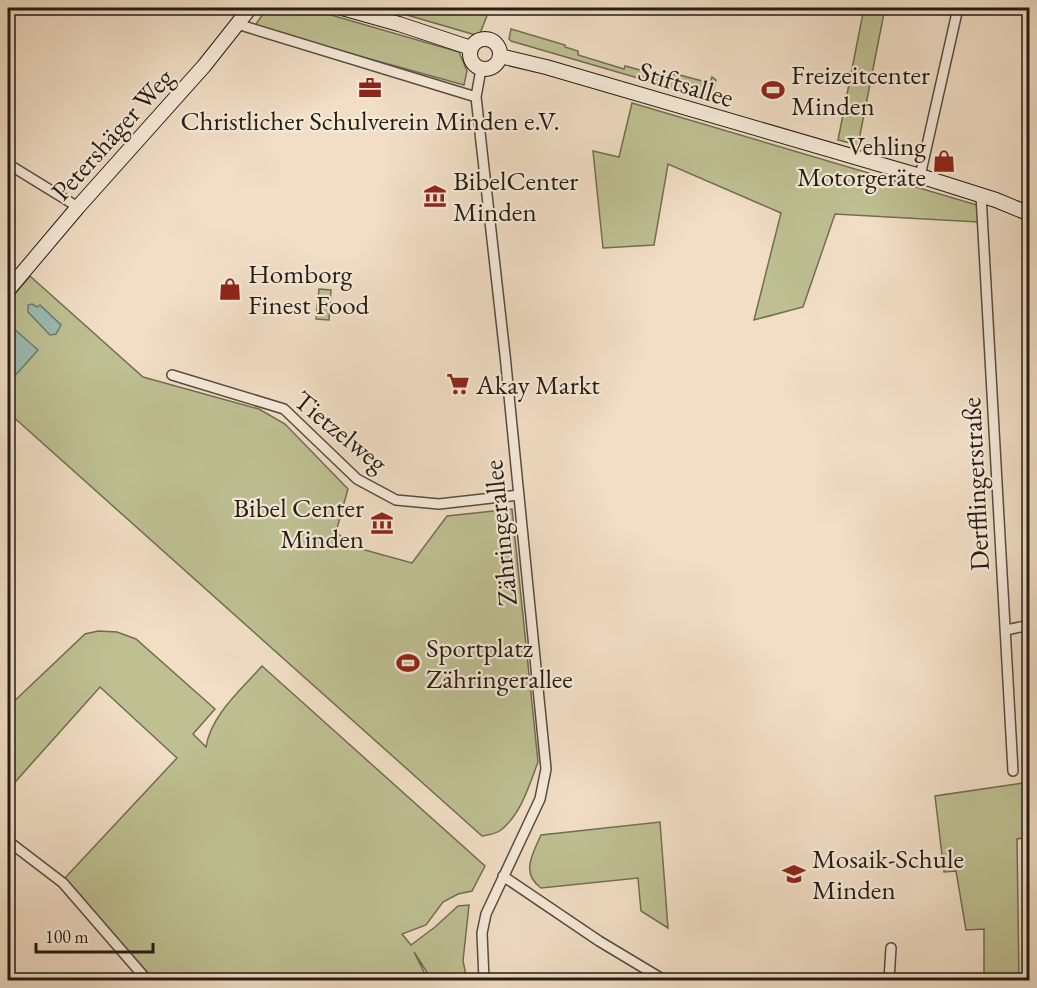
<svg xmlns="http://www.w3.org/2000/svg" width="1037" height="988" viewBox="0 0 1037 988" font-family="'EB Garamond',serif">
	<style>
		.green { fill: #bec092; stroke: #716e52; stroke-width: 1.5 }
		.water { fill: #9bbcb1; stroke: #6b7c72; stroke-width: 1.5 }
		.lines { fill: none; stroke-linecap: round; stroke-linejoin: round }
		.street-casing { stroke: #574c40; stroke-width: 12 }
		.secondary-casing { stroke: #241c13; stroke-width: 16 }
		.street { stroke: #f6ead9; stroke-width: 9 }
		.secondary { stroke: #f6ead9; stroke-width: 14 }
		.labels { text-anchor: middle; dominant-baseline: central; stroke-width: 4.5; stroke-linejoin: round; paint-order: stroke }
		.poi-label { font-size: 27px; fill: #241c13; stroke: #f6ead9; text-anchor: start }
		.street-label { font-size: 27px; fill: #241c13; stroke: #f6ead9 }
	</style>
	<rect width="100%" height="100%" fill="#f1dec5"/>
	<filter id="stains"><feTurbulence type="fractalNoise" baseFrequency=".00333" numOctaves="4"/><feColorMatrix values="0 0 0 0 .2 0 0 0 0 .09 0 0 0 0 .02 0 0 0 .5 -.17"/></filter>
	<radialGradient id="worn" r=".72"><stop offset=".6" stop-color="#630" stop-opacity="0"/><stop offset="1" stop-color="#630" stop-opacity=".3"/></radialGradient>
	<!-- green -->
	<path class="green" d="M267,8H314L331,15L459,52L467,71L464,85L254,27Z
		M383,8H490L479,36Z
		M864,8H885L858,145L838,140Z
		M511,29L565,45V47L578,51V55L624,69L625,66L666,77L676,74L710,83L712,77L716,80L712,94L703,97L511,41L509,39Z
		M632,103L977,205L978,222L835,214L803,307L754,320L781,213L668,164L654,245L603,248L593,151L619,157Z
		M30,276L143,377L259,409L285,424L348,489L336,532L354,547L412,563L447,516L512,509L538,762C529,786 521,814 501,830C496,834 488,835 482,836L10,414L8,416V302Z
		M319,289L331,290L329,320L316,319Z
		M98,631L117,632L136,639L215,709L193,734L206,747C211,715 241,690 262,666L485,866L472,891L458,894L443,902L426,925L402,934L411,945L435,927L458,906L469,905L463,961L467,980H432L414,952L428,980H154L64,879L177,758L100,687L8,790V707L85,634Z
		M1029,782V837L1017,839L1019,980H984V929L966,930L956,871L944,872L935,796Z
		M660,822L668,928L641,911L638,878L541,888C520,873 533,853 541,835Z"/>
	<!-- water -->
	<path class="water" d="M32,304L37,307L40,305L61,325L56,334L50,335L28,312V305Z
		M12,327L38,350L12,379H8V332Z"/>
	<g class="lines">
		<!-- street casing -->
		<g class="street-casing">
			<path id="street" d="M237,24L476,97
				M481,69L476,97L505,355L546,769L540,799L486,914L482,933L484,980
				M8,164L78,207
				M920,176L958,8
				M981,195L1013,771
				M172,375L284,409L357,479L396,500L439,504L519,495
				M1006,630L1030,625
				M8,841L63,883L147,980
				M503,876L599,941L664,980
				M889,980L891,948"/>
		</g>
		<!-- secondary casing -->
		<g class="secondary-casing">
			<path id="secondary" d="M342,8L399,24L471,48
				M470 54a15 15 0 1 1 30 0a15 15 0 1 1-30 0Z
				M500,56L546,67L920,176L996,200L1030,214
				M8,290L78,207L204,66L250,8"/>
		</g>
		<!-- street -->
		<use href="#street" class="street"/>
		<!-- secondary -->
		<use href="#secondary" class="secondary"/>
	</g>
	<!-- icons -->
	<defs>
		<g id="office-bare" transform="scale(1.8)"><path d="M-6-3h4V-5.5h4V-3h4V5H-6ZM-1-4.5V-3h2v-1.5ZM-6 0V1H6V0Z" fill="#8f2418" stroke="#f6ead9" stroke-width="2.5" paint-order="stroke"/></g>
		<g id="stadium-bare" transform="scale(1.8)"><path d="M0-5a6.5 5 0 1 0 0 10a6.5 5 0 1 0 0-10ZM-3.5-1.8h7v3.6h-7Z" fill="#8f2418" stroke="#f6ead9" stroke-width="2.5" paint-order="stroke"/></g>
		<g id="shop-bare" transform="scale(1.8)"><path d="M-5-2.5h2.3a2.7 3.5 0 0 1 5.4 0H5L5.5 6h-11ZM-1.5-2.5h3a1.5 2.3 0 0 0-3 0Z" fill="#8f2418" stroke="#f6ead9" stroke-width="2.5" paint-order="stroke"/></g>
		<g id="museum-bare" transform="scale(1.8)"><path d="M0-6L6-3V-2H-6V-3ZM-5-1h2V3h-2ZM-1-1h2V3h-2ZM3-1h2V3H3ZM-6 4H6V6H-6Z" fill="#8f2418" stroke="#f6ead9" stroke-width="2.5" paint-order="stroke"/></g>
		<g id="supermarket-bare" transform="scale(1.8)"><path d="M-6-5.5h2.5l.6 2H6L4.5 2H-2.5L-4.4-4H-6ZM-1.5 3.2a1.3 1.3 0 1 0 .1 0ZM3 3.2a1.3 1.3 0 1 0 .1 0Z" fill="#8f2418" stroke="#f6ead9" stroke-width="2.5" paint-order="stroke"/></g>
		<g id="school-bare" transform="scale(1.8)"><path d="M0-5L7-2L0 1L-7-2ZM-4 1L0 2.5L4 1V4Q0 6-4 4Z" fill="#8f2418" stroke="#f6ead9" stroke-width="2.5" paint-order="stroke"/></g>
	</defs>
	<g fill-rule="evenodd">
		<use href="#office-bare" x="370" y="88"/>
		<use href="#stadium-bare" x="773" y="90"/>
		<use href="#shop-bare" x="944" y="161"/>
		<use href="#museum-bare" x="435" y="196"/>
		<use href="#shop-bare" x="230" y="289"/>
		<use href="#supermarket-bare" x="458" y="384"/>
		<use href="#museum-bare" x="382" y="523"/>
		<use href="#stadium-bare" x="408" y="663"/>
		<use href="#school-bare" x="794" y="874"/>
	</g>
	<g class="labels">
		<!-- poi labels -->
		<g class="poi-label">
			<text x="791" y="74">Freizeitcenter<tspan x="791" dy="31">Minden</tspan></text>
			<text x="370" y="120" text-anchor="middle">Christlicher Schulverein Minden e.V.</text>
			<text x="926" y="145" text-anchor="end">Vehling<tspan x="926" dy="31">Motorgeräte</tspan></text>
			<text x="453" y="180">BibelCenter<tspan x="453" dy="31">Minden</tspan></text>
			<text x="248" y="273">Homborg<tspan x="248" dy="31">Finest Food</tspan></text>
			<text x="476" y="384">Akay Markt</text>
			<text x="364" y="507" text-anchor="end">Bibel Center<tspan x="364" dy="31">Minden</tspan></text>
			<text x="426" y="647">Sportplatz<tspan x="426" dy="31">Zähringerallee</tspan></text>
			<text x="812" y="858">Mosaik-Schule<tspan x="812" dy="31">Minden</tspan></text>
		</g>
		<!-- street labels -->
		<g class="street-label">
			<text transform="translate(686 84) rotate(17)">Stiftsallee</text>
			<text transform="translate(112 134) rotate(-48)">Petershäger Weg</text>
			<text transform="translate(341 431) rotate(39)">Tietzelweg</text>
			<text transform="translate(975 484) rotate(-93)">Derfflingerstraße</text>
			<text transform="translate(500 533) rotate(-96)">Zähringerallee</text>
		</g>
	</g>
	<!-- margin -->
	<rect width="1037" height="988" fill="none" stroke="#f1dec5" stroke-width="30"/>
	<rect x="9" y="9" width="1019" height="970" fill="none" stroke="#241c13" stroke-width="3"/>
	<rect x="15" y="15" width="1007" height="958" fill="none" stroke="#241c13" stroke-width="1.5"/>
	<!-- scale -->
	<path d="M36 943v9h117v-9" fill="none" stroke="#241c13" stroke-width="3"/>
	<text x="45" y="943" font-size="18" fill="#241c13" stroke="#f6ead9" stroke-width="4.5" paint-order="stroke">100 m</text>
	<rect width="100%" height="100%" filter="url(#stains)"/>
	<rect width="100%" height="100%" fill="url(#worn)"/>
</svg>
